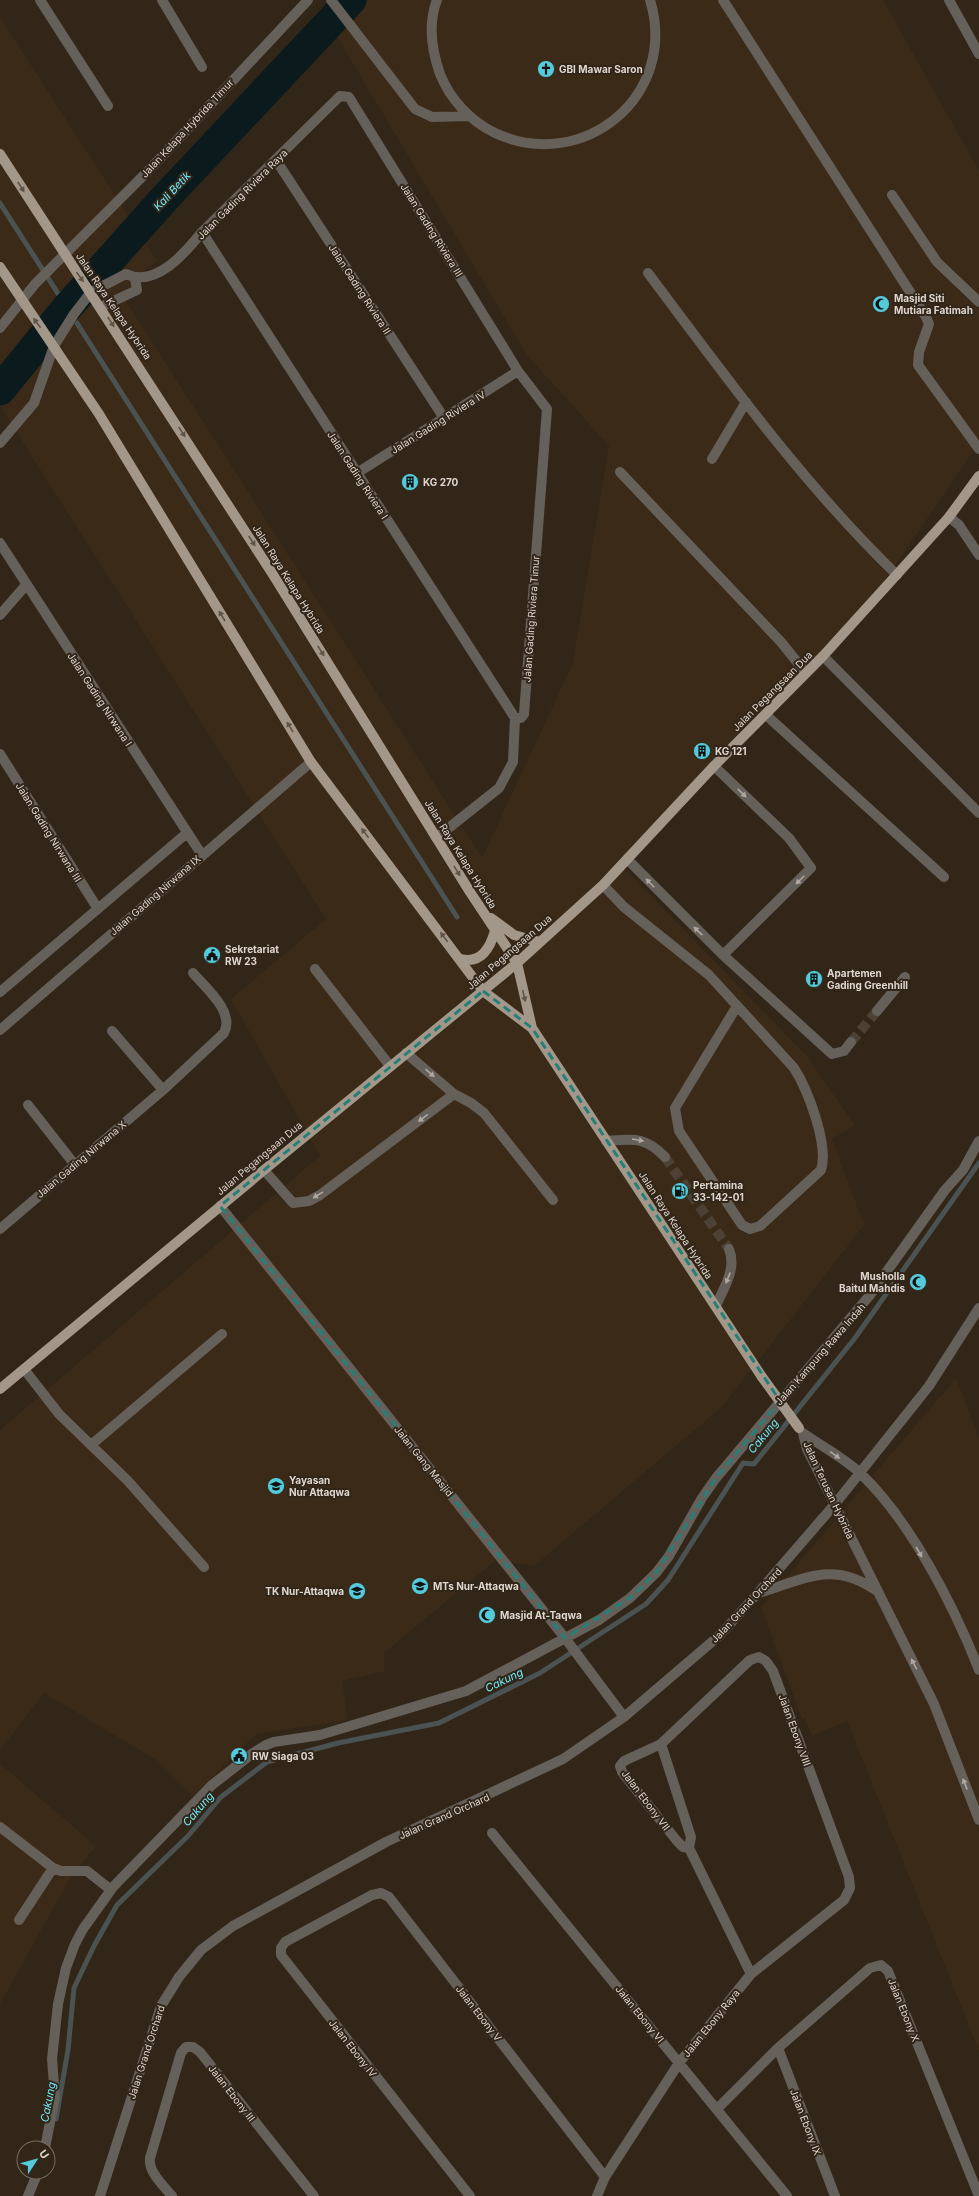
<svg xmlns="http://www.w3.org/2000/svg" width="979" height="2196" viewBox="0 0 979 2196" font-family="Inter,sans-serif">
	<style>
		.built { fill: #3b2a18 }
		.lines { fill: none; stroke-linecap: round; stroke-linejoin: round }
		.stream { stroke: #4a5352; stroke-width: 5 }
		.river { stroke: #0a1a1d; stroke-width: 31 }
		.minor-tunnel { stroke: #4c4134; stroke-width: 10; stroke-dasharray: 10 5; stroke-linecap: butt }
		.minor { stroke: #66605a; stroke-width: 10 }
		.major { stroke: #a3978a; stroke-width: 10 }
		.major-bridge { stroke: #a3978a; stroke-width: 10 }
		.oneway { fill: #5f5346 }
		.oneway2 { fill: #afa7a0 }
		.marked { fill: none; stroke: #248078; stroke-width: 3; stroke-dasharray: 8 5; stroke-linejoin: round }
		.labels { text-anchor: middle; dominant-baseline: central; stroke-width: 4; stroke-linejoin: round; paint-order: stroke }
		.poi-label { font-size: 10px; font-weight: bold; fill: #dfd7cf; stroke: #322619; text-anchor: start }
		.street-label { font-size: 10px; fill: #dfd7cf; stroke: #322619 }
		.water-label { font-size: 11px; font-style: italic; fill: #6ee9fa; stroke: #322619 }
	</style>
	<rect width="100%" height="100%" fill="#322619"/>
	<!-- built -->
	<path class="built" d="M368,0H883L979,171V443L830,660L618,862L805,1054L855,1125L832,1139L864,1225L723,1406L534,1566L496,1560L384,1653V1671L342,1681L348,1720L256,1734L193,1796L158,1761L44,1693L0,1750V1430L320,1156L231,999L326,919L0,406V17L157,261L135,278L126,301L482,858L573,663L609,446L527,355L336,35Z
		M956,1378L979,1438V2051L847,1721L812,1736L805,1718L802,1719L761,1607Z
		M0,1764L96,1846L69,1880L0,2004Z"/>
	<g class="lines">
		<!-- stream -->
		<path class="stream" d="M0,203L457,917
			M56,2119L68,2050L74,1988L94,1946L117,1905L188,1836L221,1797L267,1762L338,1743L439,1723L540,1673L646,1604L668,1580L743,1463L754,1464L855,1338L979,1163"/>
		<!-- river -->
		<path class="river" d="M0,390L66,309L165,198L351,0"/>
		<!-- minor-tunnel -->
		<path class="minor-tunnel" d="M851,1042L877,1011
			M665,1157L729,1249"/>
		<!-- minor -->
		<path class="minor" d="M40,0L108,106
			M162,0L202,67
			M331,0L415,109L432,117L469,116
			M437,0C428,23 432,51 440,74C450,99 470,121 495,133C584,174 679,95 650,0
			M723,0L926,317L929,324L919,352L918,365L979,449
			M949,0L979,54
			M276,160L444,418
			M892,195L937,262L979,302
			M202,232L515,718
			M648,273C726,377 803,484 897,575
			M101,307L137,290L135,278
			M0,328L35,284L152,167L308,0
			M0,443L34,403L54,346L74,314L91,292L126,274C156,288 185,253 202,232L340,96L349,97L518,371L547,409L524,714L521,718H515
			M712,459L746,402
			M620,472L781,642L806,673
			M357,473L518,371
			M949,517L959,525L979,555
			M0,543L202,855
			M0,615L26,585
			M823,656L979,813
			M766,715L944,877
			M0,754L98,909
			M714,766L789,838L811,868L723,955
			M436,838L499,788L513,762L515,718
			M627,859L723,955L832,1054L844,1051L851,1042
			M603,885L624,907L709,975L794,1068C808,1090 829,1145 821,1170L760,1226L750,1229L742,1225L679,1131L675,1108L737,1006
			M315,969L390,1066
			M0,992L187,833
			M877,1011L905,977
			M0,1030L311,762
			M112,1031L163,1090
			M406,1053L454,1094L471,1103L484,1113L553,1200
			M28,1105L75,1165
			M606,1141C633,1139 645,1136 665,1157
			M264,1170L293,1203L309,1201L320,1195L454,1094
			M220,1206L565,1638L624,1717
			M0,1229L163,1090L224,1033C235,1012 206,988 193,973
			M716,1306C724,1287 737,1269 729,1249
			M24,1369L59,1414L128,1481L204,1567
			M803,1433L807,1449L934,1704L979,1820
			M803,1433C821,1446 844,1458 860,1473C910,1520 954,1606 979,1670
			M91,1445L222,1334
			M758,1593C804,1580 832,1559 877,1591
			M661,1744L691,1837L689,1848L751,1974
			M0,1827L53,1868L61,1871H87L111,1890
			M492,1833L787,2196
			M19,1920L53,1868
			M778,2048L835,2196
			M717,2109L778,2048L870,1968L881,1965L888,1971L979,2196
			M45,2148L55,2097L52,2059L58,2004L66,1968L75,1944L83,1929L113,1887L212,1785L253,1753L266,1745L274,1742L320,1735L466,1691L599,1620L630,1598L656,1573L669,1556L702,1498L716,1478L870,1295L945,1190L963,1170L979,1141
			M28,2196L38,2172
			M100,2196L161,2006L179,1977L201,1950L233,1926L386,1842L563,1759L624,1717L720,1635L758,1593L835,1504L929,1386L979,1308
			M172,2196C163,2185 148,2172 150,2158L181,2053L186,2047H193L200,2052L314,2196
			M470,2196L281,1955V1948L285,1942L372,1895L381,1893L389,1897L605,2177
			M597,2196L605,2177L679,2063L751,1974L844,1900L850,1888L849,1877L773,1671L766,1661L759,1657L750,1660L661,1744L624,1761L620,1766L622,1772L677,1841L683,1847L689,1848"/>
		<!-- major -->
		<path class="major" d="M0,154L272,573L470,892L517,963L532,1028
			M0,267L99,414L311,762L483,991L532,1028L762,1377
			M491,918L514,935L540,942
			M461,959C481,964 490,948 495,931
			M0,1389L264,1170L517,963L603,885L714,766L823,656L949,517L979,476"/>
		<!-- major-bridge -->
		<path class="major-bridge" d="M762,1377L799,1428"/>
	</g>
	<!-- one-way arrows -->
	<defs><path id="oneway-solid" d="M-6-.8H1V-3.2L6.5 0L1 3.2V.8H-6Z"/></defs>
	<g class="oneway">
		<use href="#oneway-solid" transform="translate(21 187) rotate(57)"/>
		<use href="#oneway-solid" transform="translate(80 277) rotate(54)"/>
		<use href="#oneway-solid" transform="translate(111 322) rotate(57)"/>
		<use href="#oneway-solid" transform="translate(37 323) rotate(-127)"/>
		<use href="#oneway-solid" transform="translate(182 432) rotate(57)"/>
		<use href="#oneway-solid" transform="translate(252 541) rotate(57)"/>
		<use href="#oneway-solid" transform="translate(222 616) rotate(-121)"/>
		<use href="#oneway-solid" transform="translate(321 651) rotate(58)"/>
		<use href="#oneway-solid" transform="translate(290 727) rotate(-121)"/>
		<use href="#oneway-solid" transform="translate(365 833) rotate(-127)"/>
		<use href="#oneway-solid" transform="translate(457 871) rotate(58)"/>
		<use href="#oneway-solid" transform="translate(444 937) rotate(-127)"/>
		<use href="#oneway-solid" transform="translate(524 996) rotate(77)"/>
	</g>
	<g class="oneway2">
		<use href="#oneway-solid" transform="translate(742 793) rotate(44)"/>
		<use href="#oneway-solid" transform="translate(800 880) rotate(135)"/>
		<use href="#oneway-solid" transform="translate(650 883) rotate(-134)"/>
		<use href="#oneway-solid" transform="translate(698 931) rotate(-136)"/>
		<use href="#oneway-solid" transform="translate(430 1073) rotate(41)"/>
		<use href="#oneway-solid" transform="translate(423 1118) rotate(143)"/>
		<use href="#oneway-solid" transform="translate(638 1140) rotate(10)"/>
		<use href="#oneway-solid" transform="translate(318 1195) rotate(148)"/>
		<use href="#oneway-solid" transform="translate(728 1278) rotate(113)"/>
		<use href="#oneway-solid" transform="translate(835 1455) rotate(35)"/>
		<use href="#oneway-solid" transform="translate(919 1552) rotate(60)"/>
		<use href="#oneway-solid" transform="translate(914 1664) rotate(-117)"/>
		<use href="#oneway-solid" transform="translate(965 1784) rotate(-111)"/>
	</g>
	<!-- marked area -->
	<path class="marked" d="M483,991L532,1028L780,1401L716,1478L656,1573L630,1598L565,1638L220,1206Z"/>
	<!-- icons -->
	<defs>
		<g id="church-disc" transform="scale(0.9)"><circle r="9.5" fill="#53cbdb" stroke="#322619"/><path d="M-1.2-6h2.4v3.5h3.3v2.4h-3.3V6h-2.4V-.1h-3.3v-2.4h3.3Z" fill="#111"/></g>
		<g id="mosque-disc" transform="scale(0.9)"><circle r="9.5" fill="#53cbdb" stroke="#322619"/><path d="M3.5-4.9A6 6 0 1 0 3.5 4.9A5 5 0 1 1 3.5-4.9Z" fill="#111"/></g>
		<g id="building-disc" transform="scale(0.9)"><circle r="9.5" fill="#53cbdb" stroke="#322619"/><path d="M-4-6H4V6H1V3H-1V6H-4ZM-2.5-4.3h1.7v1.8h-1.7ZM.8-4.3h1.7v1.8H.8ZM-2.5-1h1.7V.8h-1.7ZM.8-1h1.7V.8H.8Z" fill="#111"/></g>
		<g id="civic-disc" transform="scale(0.9)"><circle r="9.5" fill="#53cbdb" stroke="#322619"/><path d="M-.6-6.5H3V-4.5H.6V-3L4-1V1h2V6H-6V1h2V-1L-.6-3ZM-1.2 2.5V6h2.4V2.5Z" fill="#111"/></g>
		<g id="fuel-disc" transform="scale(0.9)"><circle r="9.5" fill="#53cbdb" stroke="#322619"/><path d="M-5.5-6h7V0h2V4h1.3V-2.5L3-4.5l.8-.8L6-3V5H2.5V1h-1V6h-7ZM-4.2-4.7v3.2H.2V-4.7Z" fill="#111"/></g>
		<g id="school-disc" transform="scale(0.9)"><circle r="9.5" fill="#53cbdb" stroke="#322619"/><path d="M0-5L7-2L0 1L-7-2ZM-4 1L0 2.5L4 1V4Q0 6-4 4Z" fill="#111"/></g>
	</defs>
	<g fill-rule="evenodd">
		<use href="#church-disc" x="546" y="69"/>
		<use href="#mosque-disc" x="881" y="304"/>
		<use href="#building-disc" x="410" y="482"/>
		<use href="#building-disc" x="702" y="751"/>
		<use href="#civic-disc" x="212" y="955"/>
		<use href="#building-disc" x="814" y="979"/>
		<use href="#fuel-disc" x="680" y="1191"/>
		<use href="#mosque-disc" x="918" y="1282"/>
		<use href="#school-disc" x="276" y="1486"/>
		<use href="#school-disc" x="420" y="1586"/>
		<use href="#school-disc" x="357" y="1591"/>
		<use href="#mosque-disc" x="487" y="1615"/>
		<use href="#civic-disc" x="239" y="1756"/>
	</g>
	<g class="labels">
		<!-- poi labels -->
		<g class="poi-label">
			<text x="559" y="69">GBI Mawar Saron</text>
			<text x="894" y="298">Masjid Siti<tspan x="894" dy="12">Mutiara Fatimah</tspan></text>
			<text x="423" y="482">KG 270</text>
			<text x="715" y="751">KG 121</text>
			<text x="225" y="949">Sekretariat<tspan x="225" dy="12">RW 23</tspan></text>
			<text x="827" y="973">Apartemen<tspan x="827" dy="12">Gading Greenhill</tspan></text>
			<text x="693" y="1185">Pertamina<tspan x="693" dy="12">33-142-01</tspan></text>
			<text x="905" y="1276" text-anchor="end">Musholla<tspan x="905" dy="12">Baitul Mahdis</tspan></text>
			<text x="289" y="1480">Yayasan<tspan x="289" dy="12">Nur Attaqwa</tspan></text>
			<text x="433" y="1586">MTs Nur-Attaqwa</text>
			<text x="344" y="1591" text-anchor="end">TK Nur-Attaqwa</text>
			<text x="500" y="1615">Masjid At-Taqwa</text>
			<text x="252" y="1756">RW Siaga 03</text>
		</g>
		<!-- street labels -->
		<g class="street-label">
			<text transform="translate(187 128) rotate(-47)">Jalan Kelapa Hybrida Timur</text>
			<text transform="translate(242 194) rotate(-45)">Jalan Gading Riviera Raya</text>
			<text transform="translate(432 230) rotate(58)">Jalan Gading Riviera III</text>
			<text transform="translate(360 289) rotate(57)">Jalan Gading Riviera II</text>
			<text transform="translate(114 306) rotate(56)">Jalan Raya Kelapa Hybrida</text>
			<text transform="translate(438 422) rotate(-32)">Jalan Gading Riviera IV</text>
			<text transform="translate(358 475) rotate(57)">Jalan Gading Riviera I</text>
			<text transform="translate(289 579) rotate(58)">Jalan Raya Kelapa Hybrida</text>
			<text transform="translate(531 619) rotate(-86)">Jalan Gading Riviera Timur</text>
			<text transform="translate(772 691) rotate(-45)">Jalan Pegangsaan Dua</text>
			<text transform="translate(100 699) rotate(57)">Jalan Gading Nirwana I</text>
			<text transform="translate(49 832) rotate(58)">Jalan Gading Nirwana III</text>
			<text transform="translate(461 854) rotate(58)">Jalan Raya Kelapa Hybrida</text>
			<text transform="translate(155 895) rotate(-41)">Jalan Gading Nirwana IX</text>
			<text transform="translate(509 952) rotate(-41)">Jalan Pegangsaan Dua</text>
			<text transform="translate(259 1158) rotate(-40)">Jalan Pegangsaan Dua</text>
			<text transform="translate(81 1159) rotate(-40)">Jalan Gading Nirwana X</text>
			<text transform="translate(676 1225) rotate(57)">Jalan Raya Kelapa Hybrida</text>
			<text transform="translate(820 1354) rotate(-49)">Jalan Kampung Rawa Indah</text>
			<text transform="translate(424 1461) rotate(51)">Jalan Gang Masjid</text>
			<text transform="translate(829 1490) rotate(65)">Jalan Terusan Hybrida</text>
			<text transform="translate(746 1605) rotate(-47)">Jalan Grand Orchard</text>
			<text transform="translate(795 1730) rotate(70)">Jalan Ebony VIII</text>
			<text transform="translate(646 1800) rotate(53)">Jalan Ebony VII</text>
			<text transform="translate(444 1816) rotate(-24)">Jalan Grand Orchard</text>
			<text transform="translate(904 2010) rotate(68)">Jalan Ebony X</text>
			<text transform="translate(479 2013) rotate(52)">Jalan Ebony V</text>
			<text transform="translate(640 2014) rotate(51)">Jalan Ebony VI</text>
			<text transform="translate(711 2023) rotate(-51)">Jalan Ebony Raya</text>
			<text transform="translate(353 2048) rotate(52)">Jalan Ebony IV</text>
			<text transform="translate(146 2052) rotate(-72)">Jalan Grand Orchard</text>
			<text transform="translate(232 2093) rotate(52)">Jalan Ebony III</text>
			<text transform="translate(806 2122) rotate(69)">Jalan Ebony IX</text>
		</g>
		<!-- water labels -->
		<g class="water-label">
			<text transform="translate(172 191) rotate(-47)">Kali Betik</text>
			<text transform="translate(763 1436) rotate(-51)">Cakung</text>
			<text transform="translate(504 1680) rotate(-26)">Cakung</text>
			<text transform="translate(198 1809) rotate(-49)">Cakung</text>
			<text transform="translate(48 2102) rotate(-79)">Cakung</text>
		</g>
	</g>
	<!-- north arrow -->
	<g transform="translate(36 2160) rotate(54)"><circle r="19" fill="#322619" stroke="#776d62"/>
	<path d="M0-3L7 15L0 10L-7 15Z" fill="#53cbdb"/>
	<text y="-6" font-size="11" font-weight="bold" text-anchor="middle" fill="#dfd7cf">U</text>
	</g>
</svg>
